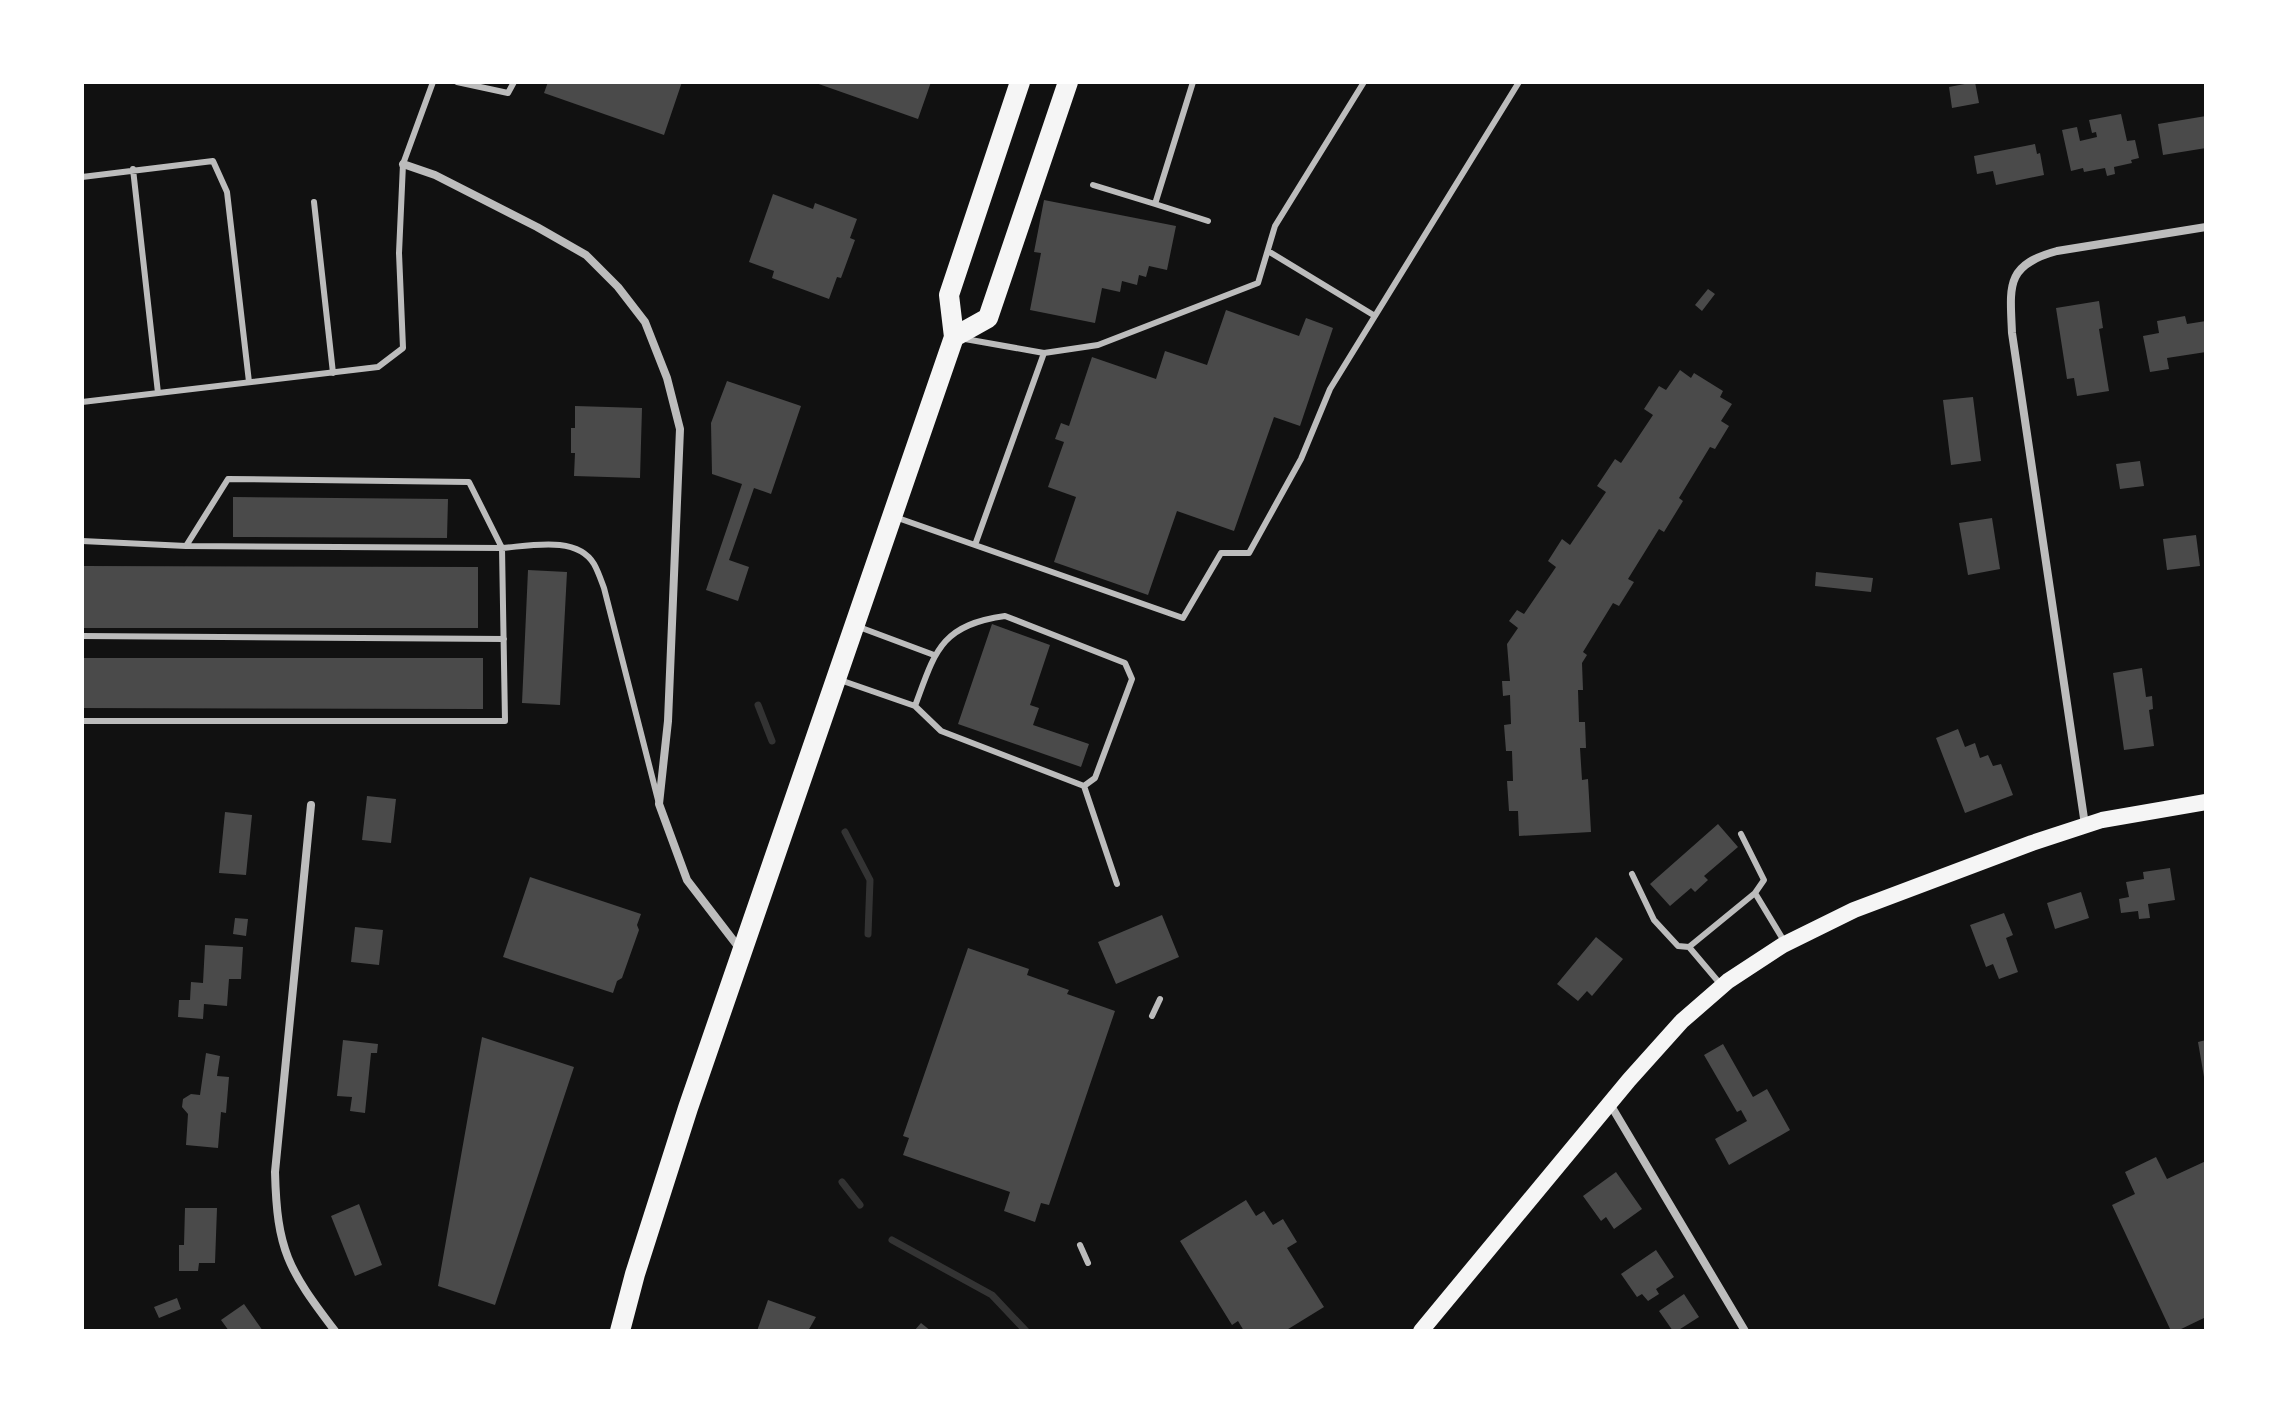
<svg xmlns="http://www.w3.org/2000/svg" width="2288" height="1413" viewBox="0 0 2288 1413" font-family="'PT Sans Narrow',sans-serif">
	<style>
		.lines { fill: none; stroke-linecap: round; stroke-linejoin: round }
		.stream { stroke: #333; stroke-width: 7 }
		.building { fill: #4a4a4a }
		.service { stroke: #bcbcbc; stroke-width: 6 }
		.minor { stroke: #bcbcbc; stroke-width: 8 }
		.secondary { stroke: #f5f5f5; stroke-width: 16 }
		.trunk { stroke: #f5f5f5; stroke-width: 20 }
	</style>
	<rect width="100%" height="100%" fill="#111"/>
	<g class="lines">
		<!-- stream -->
		<path class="stream" d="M758,705L772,741
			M845,832L870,880L868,934
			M842,1182L860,1205
			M892,1240L992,1295L1026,1331"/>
	</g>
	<!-- building -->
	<path class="building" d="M548,82H682L664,135L544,93Z
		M813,82H931L918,119Z
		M1975,82L1979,103L1952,108L1949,87Z
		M2121,114L2127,141L2135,140L2139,158L2131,160L2132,163L2114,167L2115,174L2107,176L2105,168L2084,172L2083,168L2071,171L2062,130L2077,127L2080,141L2097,137L2096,132L2092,133L2089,120Z
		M2206,116V148L2163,155L2158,124Z
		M2035,144L2037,154L2040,153L2044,175L1996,185L1993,171L1977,174L1974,156Z
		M773,194L813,209L815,203L857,219L850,238L855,240L841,278L837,277L829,299L772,278L774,271L749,262Z
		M1044,200L1176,226L1167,270L1149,266L1146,277L1139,275L1137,285L1122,281L1120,292L1102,288L1095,323L1030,310L1041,253L1034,252Z
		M1708,289L1715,294L1702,311L1695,305Z
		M2099,301L2103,328L2099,329L2109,391L2077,396L2074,378L2067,379L2056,308Z
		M1226,310L1299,336L1306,318L1333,328L1300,426L1274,417L1234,531L1177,511L1148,595L1054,562L1076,497L1048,487L1064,442L1055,439L1061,423L1069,426L1092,357L1156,379L1165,351L1207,365Z
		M2185,316L2187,324L2206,321V352L2167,358L2169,369L2150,372L2143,336L2159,333L2157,321Z
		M1680,370L1691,378L1694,373L1723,391L1720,397L1732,404L1721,421L1729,426L1715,449L1710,447L1679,498L1683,501L1664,532L1659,529L1628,579L1634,582L1619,606L1613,603L1583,652L1587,655L1582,663L1583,690H1578L1579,722H1585L1586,748H1580L1582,780L1588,779L1591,832L1519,836L1518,811H1509L1507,781H1513L1512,751H1506L1504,725L1511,724L1510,695L1503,696L1502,681H1510L1507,644L1518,628L1509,621L1517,610L1524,614L1556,567L1548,561L1562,539L1570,545L1606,492L1597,486L1615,459L1621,463L1653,415L1644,409L1659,386L1666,390Z
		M727,381L801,406L771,494L754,488L729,560L749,567L738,601L706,590L742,484L712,474L711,423Z
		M1973,397L1981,461L1951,465L1943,400Z
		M575,406L642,408L640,478L574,476L575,453H571V428H575Z
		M2140,461L2144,486L2120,489L2116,464Z
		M233,497L448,499L447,538L233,537Z
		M1992,518L2000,569L1968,575L1959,523Z
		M2196,535L2200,566L2167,570L2163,539Z
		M82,566L478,567V628H82Z
		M528,570L567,572L560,705L522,703Z
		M1816,572L1873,578L1871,592L1815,586Z
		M992,624L1050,645L1030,705L1039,708L1033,725L1089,744L1081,767L958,724Z
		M82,658H483V709L82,708Z
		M2142,668L2146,697L2152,696L2153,709L2149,710L2154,746L2124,750L2113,673Z
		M1958,729L1965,747L1975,743L1980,758L1988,755L1993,766L2001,764L2013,795L1965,813L1936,738Z
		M367,796L396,799L391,843L362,840Z
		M225,812L252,815L246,875L219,873Z
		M1718,824L1738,847L1704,876L1708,880L1695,892L1691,888L1670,906L1650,884Z
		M2170,868L2175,900L2148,904L2150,918L2139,919L2138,911L2121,913L2119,899L2129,897L2126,882L2144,879L2143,872Z
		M530,877L641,914L637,925L639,930L622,978L617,981L613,993L503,957Z
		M2081,892L2089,918L2055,929L2047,903Z
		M2004,913L2013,935L2006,938L2018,972L1999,979L1993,964L1986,967L1970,925Z
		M1162,915L1179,957L1116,984L1098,942Z
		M235,918L248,919L246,936L233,934Z
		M355,927L383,930L379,965L351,962Z
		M1596,937L1623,959L1592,996L1587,991L1578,1001L1557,984Z
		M205,945L243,947L241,979H229L227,1006L204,1004L203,1019L178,1017L179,1000H190L191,982L203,983Z
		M968,948L1029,969L1027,975L1069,990L1067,994L1115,1011L1049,1205L1041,1203L1035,1222L1004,1211L1010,1192L903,1155L909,1138L903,1136Z
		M482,1037L574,1067L495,1305L438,1286Z
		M343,1040L378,1044L377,1053H371L365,1113L350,1111L352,1097L337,1096Z
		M2206,1040V1077H2204L2198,1042Z
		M1723,1044L1753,1097L1767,1089L1790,1130L1729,1165L1715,1139L1747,1121L1741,1110L1737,1112L1704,1055Z
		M206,1053L220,1056L217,1076L229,1077L226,1113L221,1112L218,1148L186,1145L188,1114L182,1107L183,1099L191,1094L200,1095Z
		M2156,1157L2167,1179L2206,1161V1317L2177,1331H2171L2112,1205L2135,1194L2125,1172Z
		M1616,1172L1642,1209L1614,1229L1606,1217L1601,1221L1583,1196Z
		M1246,1200L1256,1216L1264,1211L1273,1225L1283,1219L1297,1242L1287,1248L1324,1307L1285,1331H1244L1238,1321L1232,1325L1180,1241Z
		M359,1204L382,1265L355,1276L331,1216Z
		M185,1208H217L215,1263H199L198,1271H179V1245H184Z
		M1656,1250L1674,1277L1656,1289L1659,1294L1648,1301L1642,1294L1637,1297L1621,1274Z
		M1684,1294L1699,1317L1677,1331H1673L1659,1311Z
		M177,1298L181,1309L159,1318L154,1307Z
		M768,1300L816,1317L808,1331H757Z
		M244,1304L263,1331H229L221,1320Z
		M921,1323L931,1331H914Z"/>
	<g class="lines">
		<!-- service -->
		<path class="service" d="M457,82L508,93L514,82
			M1193,82L1155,204L1208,221
			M133,169L158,393
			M82,177L213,161L227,192L249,382
			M1093,185L1155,204
			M314,202L333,373
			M1268,251L1375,316
			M965,339L1044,353L1098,345L1258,283L1275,226L1364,82
			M82,402L378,367L403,348L399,253L403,164L433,82
			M895,517L1183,618L1221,553H1249L1301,459L1330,389L1519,82
			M82,541L186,546L228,479L469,482L502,548L505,721H82
			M975,545L1044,353
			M186,546L502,548C529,546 577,535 594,564C598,571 601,580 604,588L658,800
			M859,627L934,655
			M82,636L504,639
			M840,680L915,706L941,731L1084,786L1117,884
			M915,706C935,652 940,625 1005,616L1125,663L1132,679L1095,778L1084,786
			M1741,834L1764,880L1755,893
			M1632,874L1654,920L1678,946L1689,947L1722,986
			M1689,947L1755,893L1784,941
			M1152,1016L1160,999
			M1080,1245L1088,1263"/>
		<!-- minor -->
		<path class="minor" d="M403,164L435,175L537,227L586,255L618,287L645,322L667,378L680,429L668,721L659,804L687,880L740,949
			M311,805L275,1172C277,1251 288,1269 335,1331
			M2085,825L2012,333C2010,286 2005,265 2057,251L2206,227
			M1610,1104L1745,1331"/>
		<!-- secondary -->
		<path class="secondary" d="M1421,1331L1629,1080L1682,1021L1728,981L1783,945L1854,910L2032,843L2102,820L2206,802"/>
		<!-- trunk -->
		<path class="trunk" d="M954,337L988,318L1068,82
			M620,1331L635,1274L688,1108L954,337L949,295L1020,82"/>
	</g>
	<!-- border -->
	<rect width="2288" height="1413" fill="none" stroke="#ffffff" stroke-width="168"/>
</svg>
